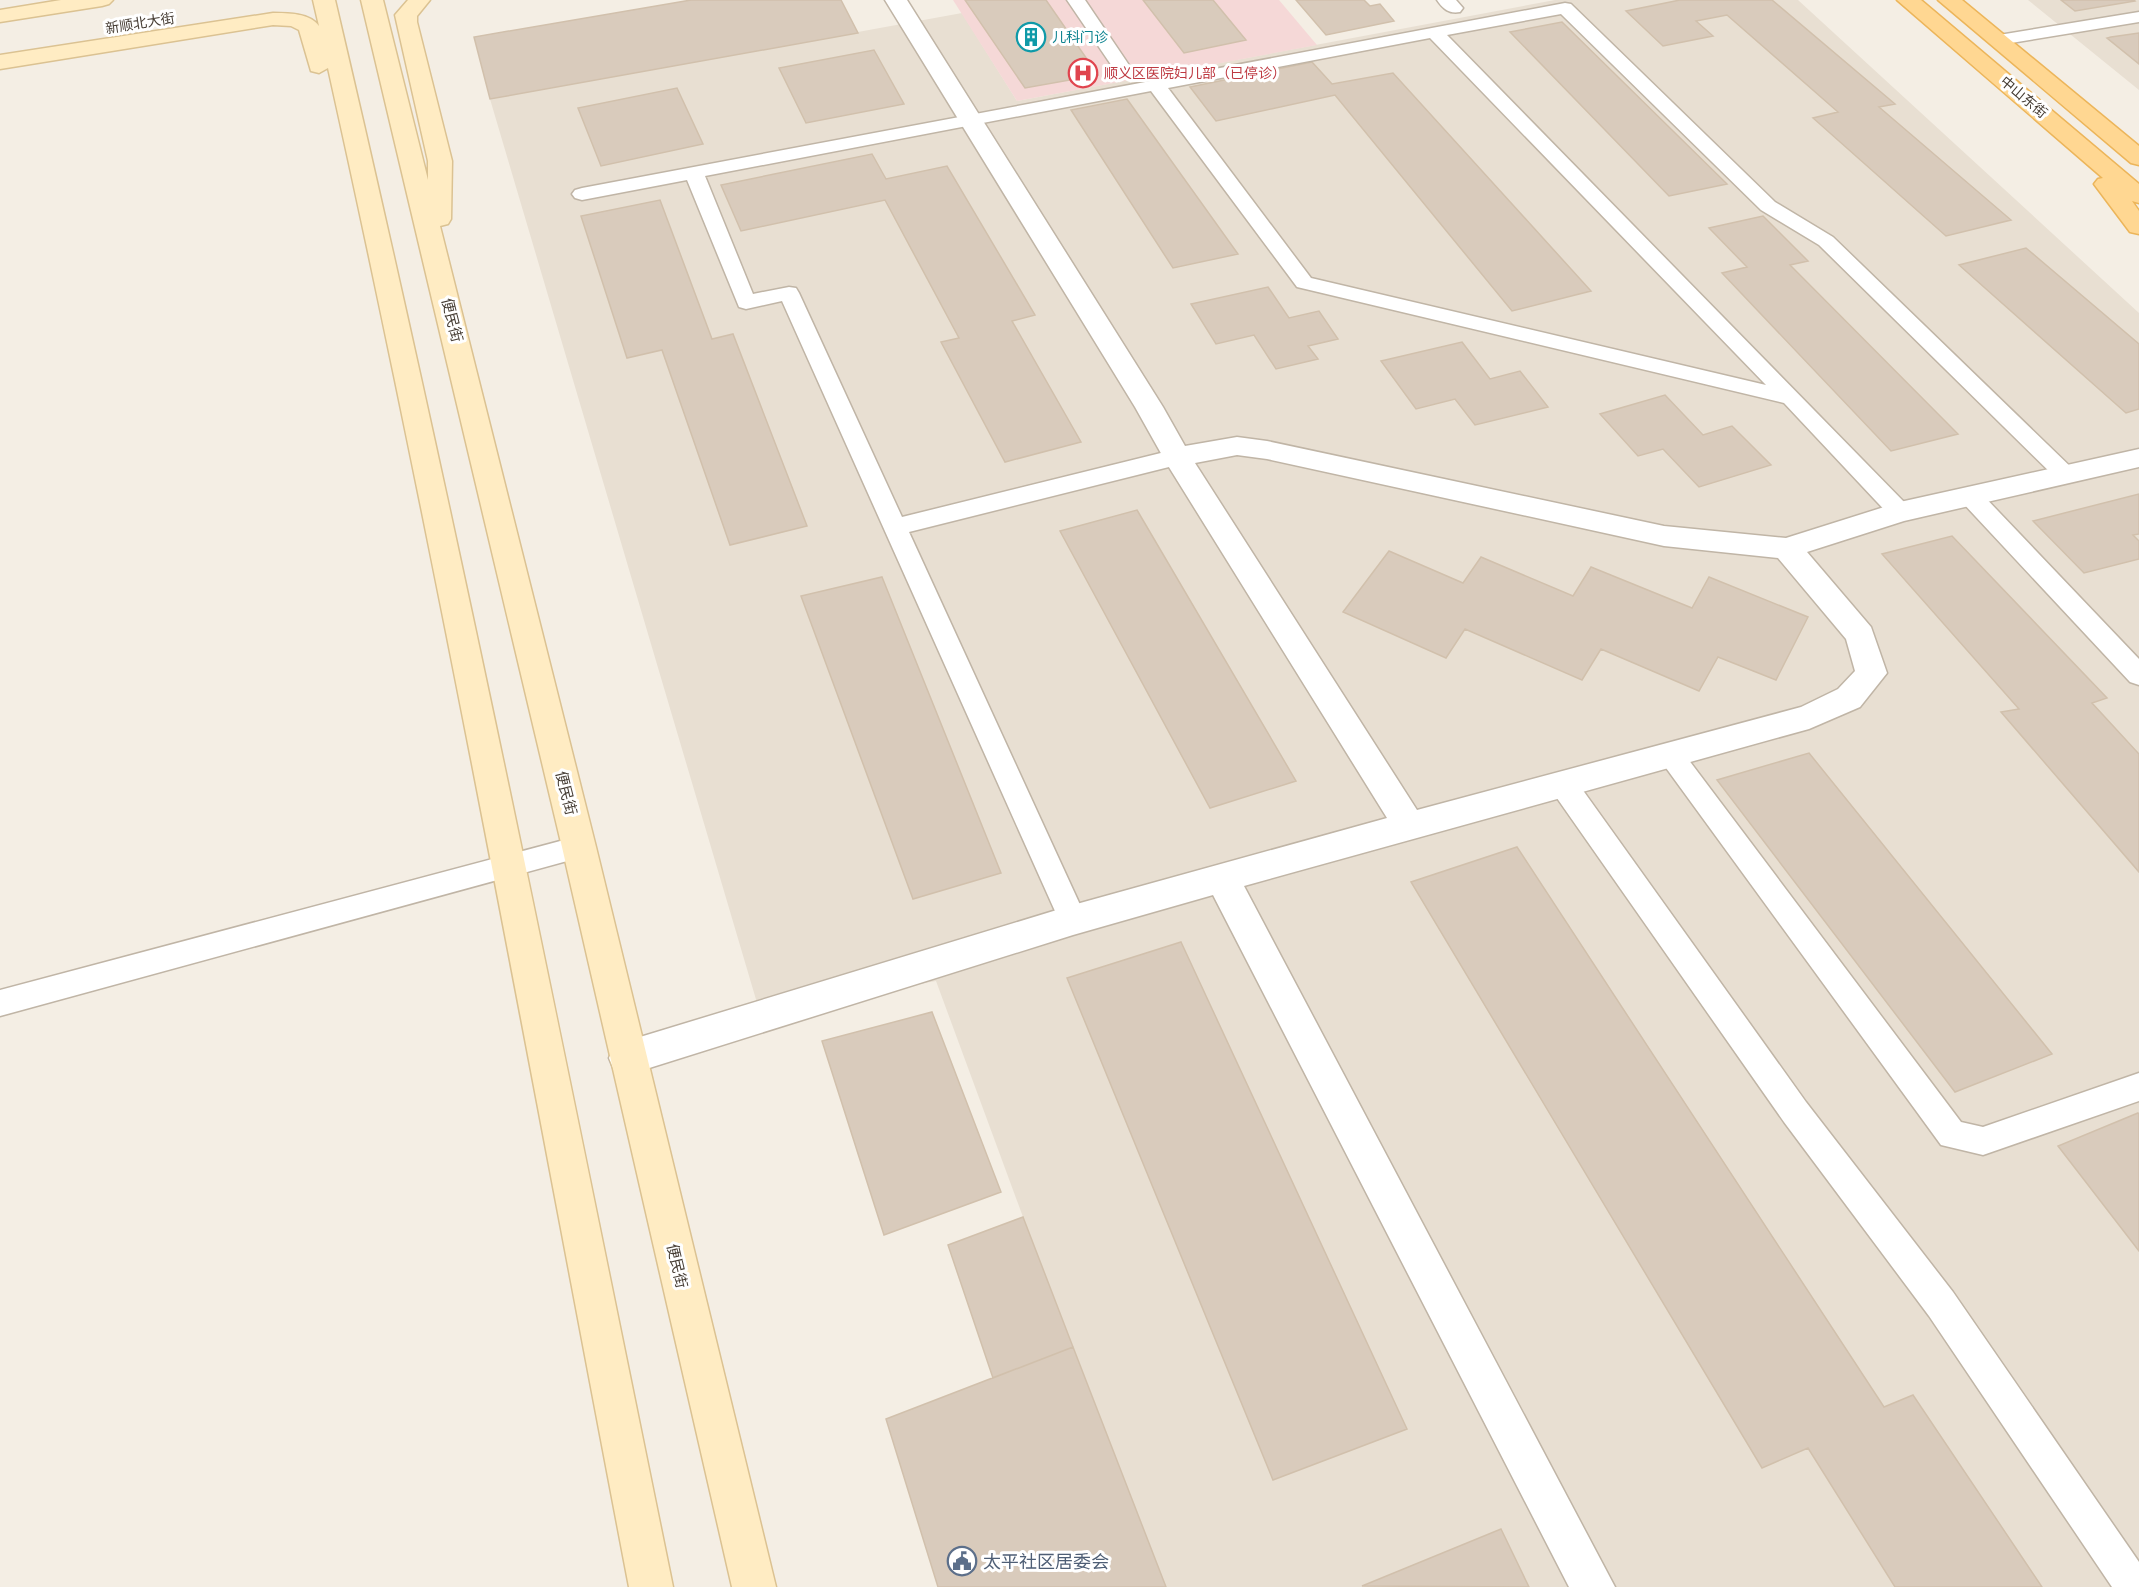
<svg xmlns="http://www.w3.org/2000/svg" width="2139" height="1587" viewBox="0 0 2139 1587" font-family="'Work Sans','Noto Sans SC',sans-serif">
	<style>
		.residential { fill: #e8dfd2 }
		.medical { fill: #f5d8d7 }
		.building { fill: #d9cbbc; stroke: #d1c0ac; stroke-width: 1.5 }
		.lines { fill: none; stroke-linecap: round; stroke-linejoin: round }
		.lane-casing { stroke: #c0b5a6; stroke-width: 3 }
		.street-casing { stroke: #c0b5a6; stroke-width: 3 }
		.secondary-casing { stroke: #dbc292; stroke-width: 3 }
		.primary-casing { stroke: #ecb55a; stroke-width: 3 }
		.lane { fill: #fff; fill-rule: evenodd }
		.street { fill: #fff; fill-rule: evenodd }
		.secondary { fill: #ffecc3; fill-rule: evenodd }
		.primary { fill: #ffd792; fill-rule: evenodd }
		.labels { text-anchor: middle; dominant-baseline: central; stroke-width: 6; stroke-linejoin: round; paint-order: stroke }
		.far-street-label { font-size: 14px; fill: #463d34; stroke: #fff }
		.far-culture-label { font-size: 14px; fill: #0d838f; stroke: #fff; text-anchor: start }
		.far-health-label { font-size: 14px; fill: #be3a42; stroke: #fff; text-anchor: start }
		.street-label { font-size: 15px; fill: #463d34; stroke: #fff }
		.near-service-label { font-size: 18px; fill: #4e5e75; stroke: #fff; text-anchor: start }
	</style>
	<rect width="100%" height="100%" fill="#f4eee4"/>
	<!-- residential -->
	<path class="residential" d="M1555,0H1798L2139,313V1587H1166L1023,1217L936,981L760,1013L490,99L962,13L1017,101Z
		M2028,0H2139V90Z"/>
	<!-- medical -->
	<path class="medical" d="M953,0H1279L1317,45L1017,101Z"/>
	<!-- building -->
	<path class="building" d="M691,0H841L858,33L490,99L474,37Z
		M965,0H1046L1098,75L1025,88Z
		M1143,0H1213L1246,40L1184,53Z
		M1296,0H1364L1370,6L1380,4L1394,21L1326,35Z
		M1680,0H1772L1895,104L1879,107L2011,220L1946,236L1813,118L1838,112L1727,15L1696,21L1713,36L1663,46L1626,11Z
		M2061,0H2134L2135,1L2075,11Z
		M1562,22L1727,184L1669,196L1510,32Z
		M2139,33V64L2107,38L2111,37Z
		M874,50L904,104L806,123L779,68Z
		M1312,62L1332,84L1393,73L1591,291L1512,311L1335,95L1216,121L1190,87Z
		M677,88L703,144L601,166L578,108Z
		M1127,99L1238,254L1173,268L1071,110Z
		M872,154L886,179L947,166L1035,315L1012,321L1081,442L1005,462L941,342L959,338L885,200L741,231L721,185Z
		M660,200L712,339L733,334L807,526L730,545L662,350L627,358L581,216Z
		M1763,216L1808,261L1790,265L1958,434L1891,451L1722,273L1747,267L1709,228Z
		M2026,248L2139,344V409L2126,413L1959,265Z
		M1268,287L1289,318L1319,311L1338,339L1308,346L1318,359L1276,369L1254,335L1216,344L1191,304Z
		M1462,342L1490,379L1520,371L1548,407L1475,425L1455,399L1416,409L1381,361Z
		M1665,395L1703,435L1732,426L1771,465L1699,487L1663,449L1638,456L1600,414Z
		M2139,494V534L2133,535L2139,541V559L2084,573L2033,521Z
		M1137,510L1296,781L1210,808L1060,531Z
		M1952,536L2107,698L2092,703L2139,754V872L2001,712L2019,709L1882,554Z
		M1389,551L1463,583L1481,557L1573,596L1591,567L1692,608L1709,577L1808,617L1776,680L1718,657L1699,691L1601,649L1582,680L1465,629L1446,658L1343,612Z
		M882,577L1001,873L913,899L801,596Z
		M1809,753L2052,1054L1955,1092L1717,780Z
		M1517,847L1884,1407L1913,1395L2042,1587H1895L1808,1448L1762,1468L1411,882Z
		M1181,942L1407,1429L1273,1480L1067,978Z
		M932,1012L1001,1192L884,1235L822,1041Z
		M2138,1113L2139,1114V1251L2058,1146Z
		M1023,1217L1073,1347L993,1378L948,1245Z
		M1073,1347L1166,1587H938L886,1419Z
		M1501,1529L1529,1587L1362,1586Z"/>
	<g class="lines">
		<!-- lane casing -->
		<g class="lane-casing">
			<path id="lane" d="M1067,0H1085L1133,71L1130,75H1118Z
				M1437,0H1456L1463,8L1460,12C1449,14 1443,9 1437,0Z
				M1565,3L1571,4L1775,202L1833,237L2077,473L2073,479L2065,481L2057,479L1819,245L1761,210L1561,14L1447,35L1908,506L1912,512L1908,518L1900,520L1892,518L1784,403L1297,287L1151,91L705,176L753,294L789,287L796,288L799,293L902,517L1177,449L1185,452L1188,457L1185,462L1177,465L909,532L1087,920L1083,929L1073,932L1063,929L782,301L746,309L739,307L687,180L582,200L575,198L572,194L575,190L582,188ZM1430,38L1766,385L1311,278L1168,88Z
				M2139,12V22L1999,45L1993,44L1990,40L1993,36L1999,35Z
				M1970,488L1978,490L2139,659V685L2130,682L1962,502L1958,496L1962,490Z
				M1670,744L1679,747L1961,1122L1983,1127L2139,1073V1101L1983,1155L1941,1145L1661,761L1657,754L1661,747Z
				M1562,772L1572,775L1806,1102L1953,1292L2139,1562V1587H2112L1929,1316L1784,1122L1552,791L1549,783L1552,775Z
				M579,836L589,839L593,847L589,855L0,1016V990Z"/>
		</g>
		<!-- street casing -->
		<g class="street-casing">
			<path id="street" d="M885,0H907L1163,407L1185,446L1237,437L1267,441L1664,526L1786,538L1900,502L2139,449V467L1904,521L1807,552L1871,627L1887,673L1860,707L1809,729L1244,886L1615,1587H1569L1213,895L1073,935L627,1075L614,1070L609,1058L614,1046L627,1041L1073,905L1387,818L1167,464L1135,407ZM1237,455L1267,459L1664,546L1778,558L1846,639L1855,671L1838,689L1801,707L1417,810L1195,463Z"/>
		</g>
		<!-- secondary casing -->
		<g class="secondary-casing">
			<path id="secondary" d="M61,0H113L109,4L102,6L0,22V10Z
				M313,0H335C459,527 565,1057 673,1587H629C532,1080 440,572 328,68L319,73L311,71L299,30L291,26L273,25L0,69V55L273,13C288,13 310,13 319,26Z
				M361,0H383L428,180V161L395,15L408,0H430L417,16V22L452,161L451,219L448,224L440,226L596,847L776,1587H732L562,847Z"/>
		</g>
		<!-- primary casing -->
		<g class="primary-casing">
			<path id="primary" d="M1897,0H1921L2139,184V203L2132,201L2139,211V234L2130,232L2094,184L2098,179L2103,178Z
				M1938,0H1962L2139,146V165L2131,163Z"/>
		</g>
		<!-- lane -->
		<use href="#lane" class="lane"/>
		<!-- street -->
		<use href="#street" class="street"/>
		<!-- secondary -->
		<use href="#secondary" class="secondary"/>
		<!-- primary -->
		<use href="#primary" class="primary"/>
	</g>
	<!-- icons -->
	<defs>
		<g id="building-ring" transform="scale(1.5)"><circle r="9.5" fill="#fff" stroke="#0f9aa8" stroke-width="1.5"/><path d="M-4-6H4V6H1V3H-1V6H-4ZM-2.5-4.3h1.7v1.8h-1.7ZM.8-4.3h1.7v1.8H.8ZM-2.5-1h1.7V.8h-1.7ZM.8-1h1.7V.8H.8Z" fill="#0f9aa8"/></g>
		<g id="hospital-ring" transform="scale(1.5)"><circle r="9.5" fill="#fff" stroke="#e0444e" stroke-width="1.5"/><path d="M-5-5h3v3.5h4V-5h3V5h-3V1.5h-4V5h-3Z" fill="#e0444e"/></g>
		<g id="civic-ring" transform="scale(1.5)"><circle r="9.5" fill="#fff" stroke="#5c6f8a" stroke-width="1.5"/><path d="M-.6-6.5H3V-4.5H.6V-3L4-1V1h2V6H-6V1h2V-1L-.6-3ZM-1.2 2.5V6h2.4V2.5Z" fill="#5c6f8a"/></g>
	</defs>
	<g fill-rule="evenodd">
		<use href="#building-ring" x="1031" y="37"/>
		<use href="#hospital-ring" x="1083" y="73"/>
		<use href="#civic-ring" x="962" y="1561"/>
	</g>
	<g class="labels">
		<!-- far-street labels -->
		<g class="far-street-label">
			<text transform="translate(140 23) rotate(-9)">新顺北大街</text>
			<text transform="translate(2024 97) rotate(40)">中山东街</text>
		</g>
		<!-- far-culture labels -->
		<g class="far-culture-label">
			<text x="1052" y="37">儿科门诊</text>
		</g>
		<!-- far-health labels -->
		<g class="far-health-label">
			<text x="1104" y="73">顺义区医院妇儿部（已停诊）</text>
		</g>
		<!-- street labels -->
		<g class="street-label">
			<text transform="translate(452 320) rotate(76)">便民街</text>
			<text transform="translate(566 793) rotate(76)">便民街</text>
			<text transform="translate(677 1266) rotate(77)">便民街</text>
		</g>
		<!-- near-service labels -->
		<g class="near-service-label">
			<text x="983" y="1561">太平社区居委会</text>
		</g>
	</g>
</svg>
